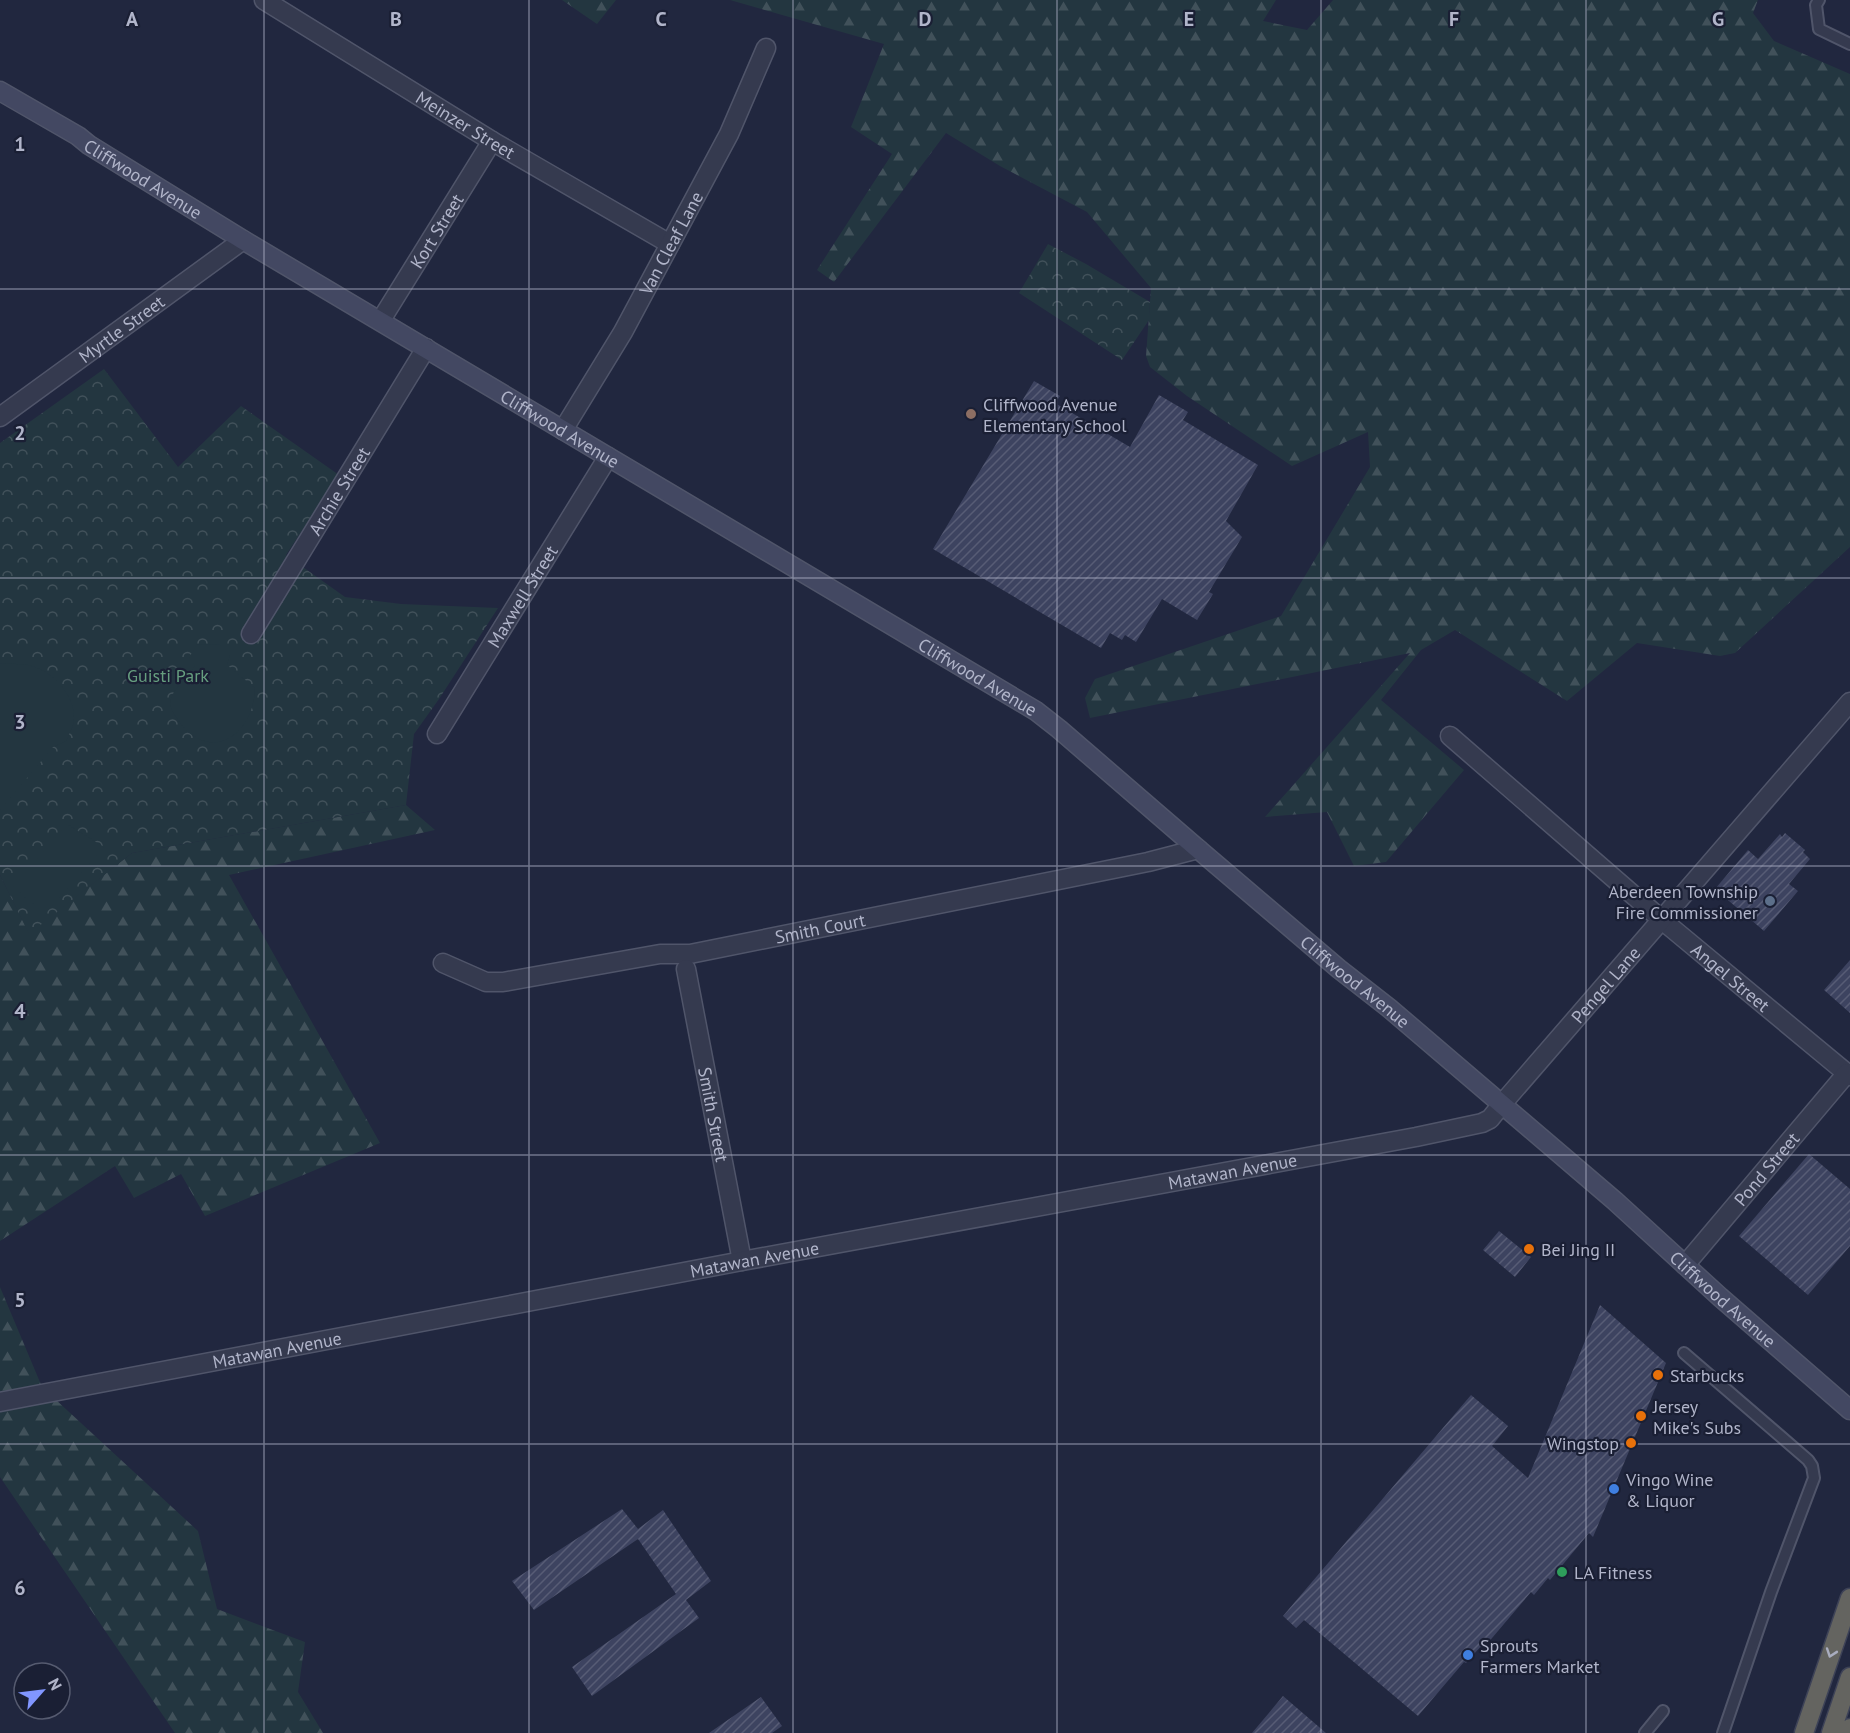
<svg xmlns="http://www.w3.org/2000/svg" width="1850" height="1733" viewBox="0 0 1850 1733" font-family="'PT Sans',sans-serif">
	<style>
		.forest { fill: url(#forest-firs) }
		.park { fill: url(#park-crowns) }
		.garden { fill: #233640 }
		.building { fill: url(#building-hatch) }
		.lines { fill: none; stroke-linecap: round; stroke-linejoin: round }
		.service-casing { stroke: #50556a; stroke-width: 14 }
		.minor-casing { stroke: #50556a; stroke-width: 21 }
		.tertiary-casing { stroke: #50556a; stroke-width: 21 }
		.secondary-casing { stroke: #50556a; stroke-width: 21 }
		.trunk-casing { stroke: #3d4257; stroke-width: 21 }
		.service { stroke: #353a4f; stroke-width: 10 }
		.minor { stroke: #353a4f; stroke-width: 18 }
		.tertiary { stroke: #353a4f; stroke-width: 18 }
		.secondary { stroke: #434862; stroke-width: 18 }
		.trunk { stroke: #646460; stroke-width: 18 }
		.oneway { stroke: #a9adbf }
		.grid { fill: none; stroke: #b1b5ca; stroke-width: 1.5; stroke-opacity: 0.55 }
		.education-dot { fill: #8d6e63; stroke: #1a1f34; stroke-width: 2 }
		.service-dot { fill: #5c6f8a; stroke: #1a1f34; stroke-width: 2 }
		.food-dot { fill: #e8710a; stroke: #1a1f34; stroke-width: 2 }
		.shop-dot { fill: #3f7fe0; stroke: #1a1f34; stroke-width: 2 }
		.leisure-dot { fill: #2e9e5b; stroke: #1a1f34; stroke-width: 2 }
		.labels { text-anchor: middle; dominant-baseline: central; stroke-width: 4.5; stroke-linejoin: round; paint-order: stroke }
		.street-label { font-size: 18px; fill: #b1b5ca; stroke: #1a1f34 }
		.poi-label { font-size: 18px; fill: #b1b5ca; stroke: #1a1f34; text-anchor: start }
		.park-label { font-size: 18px; fill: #669e7f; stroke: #1a1f34 }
		.grid-label { font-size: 20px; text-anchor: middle; font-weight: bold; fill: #b1b5ca; stroke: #1a1f34; stroke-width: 4.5; stroke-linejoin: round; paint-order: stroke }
	</style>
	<defs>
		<pattern id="forest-firs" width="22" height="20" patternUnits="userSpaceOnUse" patternTransform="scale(1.5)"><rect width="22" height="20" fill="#233640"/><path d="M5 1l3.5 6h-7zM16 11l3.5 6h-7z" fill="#41515a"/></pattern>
		<pattern id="park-crowns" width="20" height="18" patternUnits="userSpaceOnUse" patternTransform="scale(1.5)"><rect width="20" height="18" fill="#233640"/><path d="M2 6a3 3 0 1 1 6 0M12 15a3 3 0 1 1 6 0" fill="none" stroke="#41515a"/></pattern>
		<pattern id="building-hatch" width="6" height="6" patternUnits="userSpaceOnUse" patternTransform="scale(1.5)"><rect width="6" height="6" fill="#3d4360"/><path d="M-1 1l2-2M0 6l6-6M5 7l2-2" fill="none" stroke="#575c75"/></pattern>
	</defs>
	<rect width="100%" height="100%" fill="#21273f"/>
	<!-- forest -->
	<path class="forest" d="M562,0H616L597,24Z
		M730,0H1276L1263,21L1307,30L1333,0H1758L1753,13L1774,41L1850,74V547L1735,653L1720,656L1637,643L1567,701L1455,630L1421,650L1381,700L1464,770L1386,862L1354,866L1327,812L1265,817L1410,653L1090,718L1085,698L1095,679L1281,616L1370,467L1368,432L1292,466L1187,396L1150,367L1146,356L1151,288L1087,212L1000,166L946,133L834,282L817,270L892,154L851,127L884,44Z
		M406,805L435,830L229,875L380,1143L205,1216L181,1174L134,1198L115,1166L0,1241V875L29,933L132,853Z
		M0,1287L42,1387L198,1531L217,1609L305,1642L298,1692L323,1733H175L0,1477Z"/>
	<!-- park -->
	<path class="park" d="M1048,244L1086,264L1150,302L1149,320L1122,360L1019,293Z
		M104,369L178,467L241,406L339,475L286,555L345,597L401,604L498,608L439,699L414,734L406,805L132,853L29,934L0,875V443Z"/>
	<!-- garden -->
	<path class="garden" d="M197,644L220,645L230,655L227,665L255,688C254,736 209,765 178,720C173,712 169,708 171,699C174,687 189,677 195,665L189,658Z
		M4,663C12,664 20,664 28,665C52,670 75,694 74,719C74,726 69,734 66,741L53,747L0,810V664Z
		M67,824L104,847L45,914L13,887Z"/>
	<!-- building -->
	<path class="building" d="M1034,381L1060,396L1055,403L1130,447L1159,395L1188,412L1183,420L1258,465L1226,521L1242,537L1209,592L1213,594L1197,620L1162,599L1136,642L1125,635L1122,640L1110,633L1101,648L933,549Z
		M1785,833L1805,850L1803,852L1810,859L1789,884L1798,891L1764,931L1715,889L1748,850L1758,859L1780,834L1782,837Z
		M1850,960V1013L1824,990Z
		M1809,1154L1850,1189V1246L1808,1295L1739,1236Z
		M1499,1231L1531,1257L1515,1277L1483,1250Z
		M1600,1305L1666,1363L1593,1537L1589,1533L1550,1580L1548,1578L1534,1595L1531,1592L1487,1644L1482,1645L1466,1663L1464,1662L1418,1716L1304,1620L1296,1628L1283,1616L1471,1395L1508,1426L1492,1446L1528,1478Z
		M622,1509L638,1529L663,1510L711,1581L686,1600L699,1618L592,1696L572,1667L676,1594L638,1539L534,1610L512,1581Z
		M1283,1696L1326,1733H1252Z
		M761,1697L782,1726L772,1733H709Z"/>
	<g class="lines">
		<!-- service casing -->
		<g class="service-casing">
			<path id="service" d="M1819,0L1816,5L1819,29L1850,44
				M1684,1353L1808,1460L1812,1466L1814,1478L1771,1592L1723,1733
				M1645,1733L1663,1711"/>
		</g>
		<!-- minor casing -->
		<g class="minor-casing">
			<g id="minor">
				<path id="s1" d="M264,0L492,141L670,244"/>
				<path id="s2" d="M381,320L492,141"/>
				<path id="s3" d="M0,417L243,240"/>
				<path id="s4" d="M563,430L623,332L729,134L766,48"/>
				<path id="s5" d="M251,634L426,348"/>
				<path id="s6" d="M437,734L608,457"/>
				<path id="s7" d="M1450,736L1662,920L1850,1076"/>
				<path id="s8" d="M443,963L486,982H503L660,954H690L1148,862L1198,849"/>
				<path id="s9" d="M686,969L742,1261"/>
				<path id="s10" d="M1502,1104L1850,702"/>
				<path id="s11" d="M1685,1265L1847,1073"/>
			</g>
		</g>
		<!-- tertiary casing -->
		<g class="tertiary-casing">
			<g id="tertiary">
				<path id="s12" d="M0,1402L742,1261L1416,1137L1482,1123L1490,1119L1502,1104"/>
			</g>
		</g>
		<!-- secondary casing -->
		<g class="secondary-casing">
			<g id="secondary">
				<path id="s13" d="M0,91L78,136L89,145L243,240L1036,711L1059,729L1198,849L1339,969L1389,1008L1615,1201L1720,1297L1850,1410"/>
			</g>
		</g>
		<!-- trunk casing -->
		<g class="trunk-casing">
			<path id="trunk" d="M1804,1733L1850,1598
				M1831,1733L1850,1677
				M1845,1733L1850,1728"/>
		</g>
		<!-- service -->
		<use href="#service" class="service"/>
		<!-- minor -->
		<use href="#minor" class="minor"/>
		<!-- tertiary -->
		<use href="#tertiary" class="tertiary"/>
		<!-- secondary -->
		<use href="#secondary" class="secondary"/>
		<!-- trunk -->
		<use href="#trunk" class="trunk"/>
	</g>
	<!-- one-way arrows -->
	<defs><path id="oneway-chevron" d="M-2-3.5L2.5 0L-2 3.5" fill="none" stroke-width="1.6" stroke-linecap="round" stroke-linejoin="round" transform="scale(1.5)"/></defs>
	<use class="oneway" href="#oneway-chevron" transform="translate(1831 1653) rotate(109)"/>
	<!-- grid -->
	<path class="grid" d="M264,0V1733M529,0V1733M793,0V1733M1057,0V1733M1321,0V1733M1586,0V1733M0,289H1850M0,578H1850M0,866H1850M0,1155H1850M0,1444H1850"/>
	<!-- markers -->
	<circle class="education-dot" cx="971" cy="414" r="6"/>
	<circle class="service-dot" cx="1770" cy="901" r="6"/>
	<g class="food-dot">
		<circle cx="1529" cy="1249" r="6"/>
		<circle cx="1658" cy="1375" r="6"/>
		<circle cx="1641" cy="1416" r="6"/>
		<circle cx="1631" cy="1443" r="6"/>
	</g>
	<g class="shop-dot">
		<circle cx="1614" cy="1489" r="6"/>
		<circle cx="1468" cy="1655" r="6"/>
	</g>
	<circle class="leisure-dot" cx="1562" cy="1572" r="6"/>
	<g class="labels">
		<!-- street labels -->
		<g class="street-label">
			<text stroke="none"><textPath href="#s1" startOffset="237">Meinzer Street</textPath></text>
			<text stroke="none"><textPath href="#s13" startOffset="168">Cliffwood Avenue</textPath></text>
			<text stroke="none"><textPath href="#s2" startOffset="105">Kort Street</textPath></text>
			<text stroke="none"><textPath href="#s4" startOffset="216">Van Cleaf Lane</textPath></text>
			<text stroke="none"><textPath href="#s3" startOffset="150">Myrtle Street</textPath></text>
			<text stroke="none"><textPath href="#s13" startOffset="654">Cliffwood Avenue</textPath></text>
			<text stroke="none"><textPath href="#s5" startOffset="168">Archie Street</textPath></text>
			<text stroke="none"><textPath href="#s6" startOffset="162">Maxwell Street</textPath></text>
			<text stroke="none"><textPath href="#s13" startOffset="1140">Cliffwood Avenue</textPath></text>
			<text stroke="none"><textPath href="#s8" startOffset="386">Smith Court</textPath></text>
			<text stroke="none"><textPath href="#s7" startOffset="370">Angel Street</textPath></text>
			<text stroke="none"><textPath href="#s13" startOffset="1626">Cliffwood Avenue</textPath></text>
			<text stroke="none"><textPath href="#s10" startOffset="158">Pengel Lane</textPath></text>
			<text stroke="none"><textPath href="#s9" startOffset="148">Smith Street</textPath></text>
			<text stroke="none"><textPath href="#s11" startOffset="126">Pond Street</textPath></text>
			<text stroke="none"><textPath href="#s12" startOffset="1254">Matawan Avenue</textPath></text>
			<text stroke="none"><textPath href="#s12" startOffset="768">Matawan Avenue</textPath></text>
			<text stroke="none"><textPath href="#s13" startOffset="2112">Cliffwood Avenue</textPath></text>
			<text stroke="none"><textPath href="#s12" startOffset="282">Matawan Avenue</textPath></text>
		</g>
		<!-- poi labels -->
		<g class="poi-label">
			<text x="983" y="404">Cliffwood Avenue<tspan x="983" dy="21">Elementary School</tspan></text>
			<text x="1758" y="891" text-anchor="end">Aberdeen Township<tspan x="1758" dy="21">Fire Commissioner</tspan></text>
			<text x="1541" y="1249">Bei Jing II</text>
			<text x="1670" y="1375">Starbucks</text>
			<text x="1653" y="1406">Jersey<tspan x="1653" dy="21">Mike's Subs</tspan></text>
			<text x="1619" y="1443" text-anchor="end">Wingstop</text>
			<text x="1626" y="1479">Vingo Wine<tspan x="1626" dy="21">&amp; Liquor</tspan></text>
			<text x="1574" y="1572">LA Fitness</text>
			<text x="1480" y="1645">Sprouts<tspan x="1480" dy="21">Farmers Market</tspan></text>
		</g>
		<!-- park labels -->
		<g class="park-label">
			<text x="168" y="675">Guisti Park</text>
		</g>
	</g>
	<g class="grid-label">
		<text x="132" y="26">A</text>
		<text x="396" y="26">B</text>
		<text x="661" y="26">C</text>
		<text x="925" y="26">D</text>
		<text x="1189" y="26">E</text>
		<text x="1454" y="26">F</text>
		<text x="1718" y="26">G</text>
		<text x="20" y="151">1</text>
		<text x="20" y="440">2</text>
		<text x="20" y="729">3</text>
		<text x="20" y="1018">4</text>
		<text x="20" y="1307">5</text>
		<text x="20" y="1595">6</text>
	</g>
	<!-- north arrow -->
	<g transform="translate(42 1691) rotate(62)"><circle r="28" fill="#1a1f34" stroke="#565b70" stroke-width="1.5"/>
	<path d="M0-4.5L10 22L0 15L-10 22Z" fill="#8196ff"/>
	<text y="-9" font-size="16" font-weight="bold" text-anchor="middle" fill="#b1b5ca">N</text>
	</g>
</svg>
